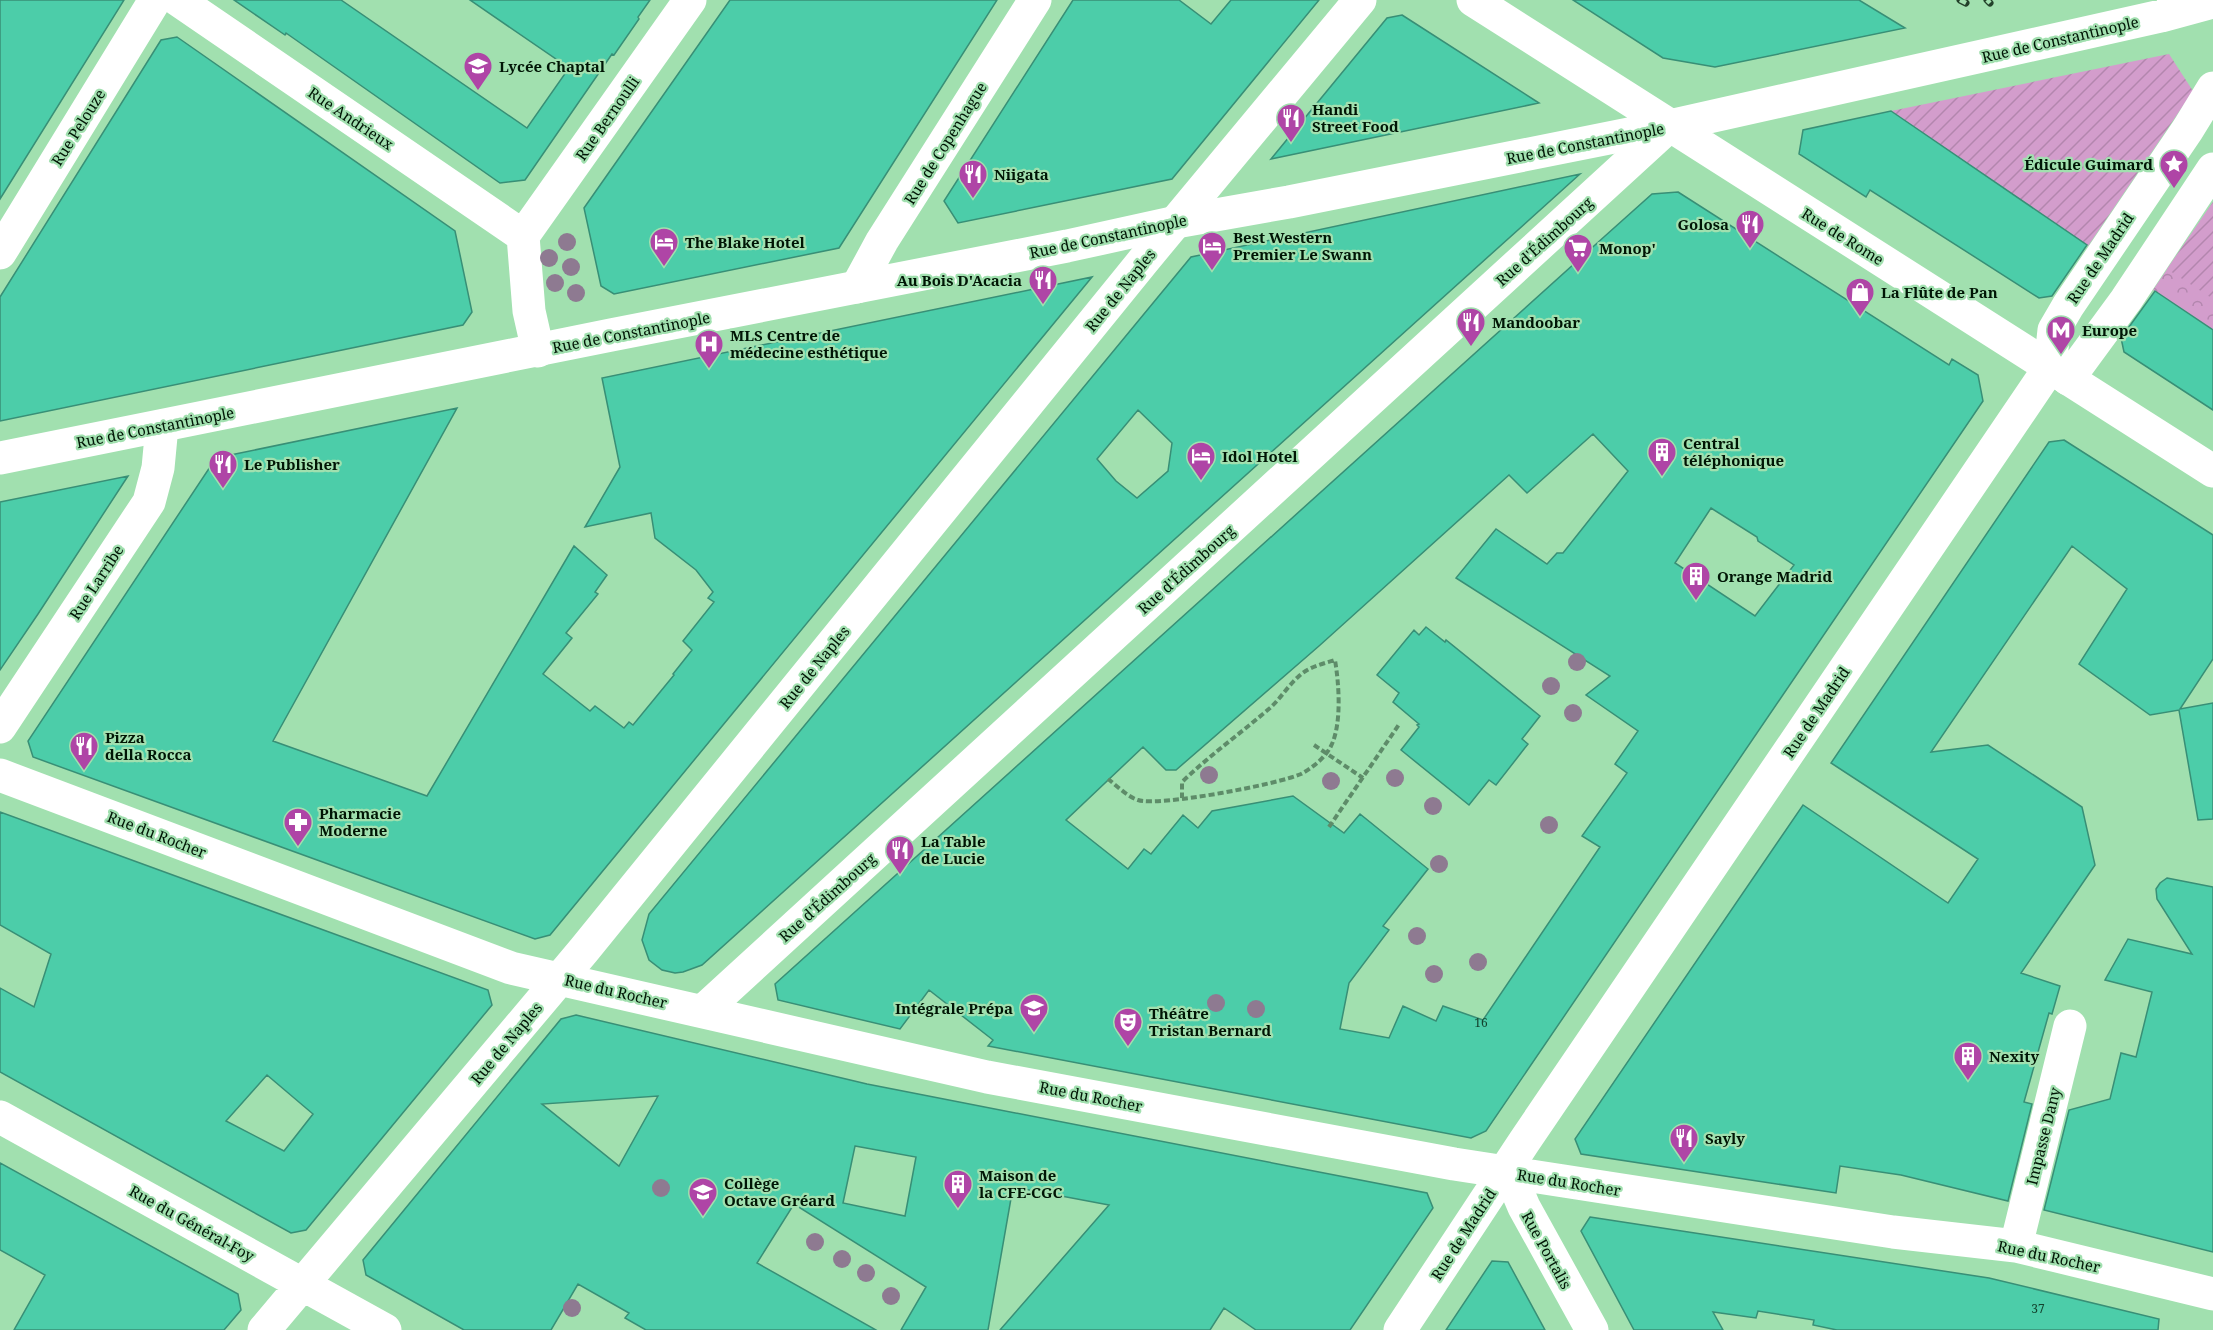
<svg xmlns="http://www.w3.org/2000/svg" width="2213" height="1330" viewBox="0 0 2213 1330" font-family="'Noto Serif',serif">
	<style>
		.park { fill: url(#park-crowns) }
		.garden { fill: url(#garden-furrows) }
		.building { fill: #4ccda9; stroke: #388f76; stroke-width: 1.5; fill-rule: evenodd }
		.lines { fill: none; stroke-linecap: round; stroke-linejoin: round }
		.path { stroke: #5e8c69; stroke-width: 4; stroke-dasharray: 6 3; stroke-linecap: butt }
		.minor { stroke: #fff; stroke-width: 33 }
		.major { stroke: #fff; stroke-width: 33 }
		.rail-casing { stroke: #23412a; stroke-width: 7 }
		.rail { stroke: #a1e0af; stroke-width: 4.5; stroke-dasharray: 14; stroke-linecap: butt }
		.tree { fill: #8e7a91 }
		.labels { text-anchor: middle; dominant-baseline: central; stroke-width: 4.5; stroke-linejoin: round; paint-order: stroke }
		.number-label { font-size: 12px; fill: #13432e }
		.street-label { font-size: 15px; fill: #001505; stroke: #a1e0af }
		.poi-label { font-size: 15px; font-weight: bold; fill: #001505; stroke: #a1e0af; text-anchor: start }
	</style>
	<defs>
		<pattern id="park-crowns" width="20" height="18" patternUnits="userSpaceOnUse" patternTransform="scale(1.5)"><rect width="20" height="18" fill="#d39dcc"/><path d="M2 6a3 3 0 1 1 6 0M12 15a3 3 0 1 1 6 0" fill="none" stroke="#b386ae"/></pattern>
		<pattern id="garden-furrows" width="10" height="10" patternUnits="userSpaceOnUse" patternTransform="scale(1.5)"><rect width="10" height="10" fill="#d39dcc"/><path d="M-1 1l2-2M0 10L10 0M9 11l2-2" fill="none" stroke="#b386ae"/></pattern>
	</defs>
	<rect width="100%" height="100%" fill="#a1e0af"/>
	<!-- park -->
	<path class="park" d="M2213,202V330L2153,290Z"/>
	<!-- garden -->
	<path class="garden" d="M2169,54L2193,91L2088,246L1891,111Z
		M2213,202V299L2167,269Z"/>
	<!-- building -->
	<path class="building" d="M0,0H124L0,199Z
		M234,0H341L527,128L569,68L470,0H650L638,17L639,19L614,55L612,54L525,180L500,183L286,33L285,35Z
		M730,0H997L839,248L614,294L601,286L584,208Z
		M1073,0H1179L1211,24L1231,0H1319L1172,179L958,223L944,201Z
		M1573,0H1859L1905,28L1715,67L1663,58Z
		M1402,15L1539,103L1271,159L1387,18Z
		M177,37L455,231L472,312L463,325L0,421V297L161,40Z
		M1891,111L2087,245L2052,296L2039,298L1870,190L1866,197L1799,154L1803,130Z
		M1580,174L702,965L683,972L675,973L662,970L649,960L642,940L649,914L1191,257ZM1138,410L1172,443L1168,471L1137,498L1116,481L1097,459Z
		M1678,192L1949,365L1952,359L1978,375L1983,401L1486,1131L1471,1138L988,1046L993,1040L929,990L900,1029L778,1000L775,984L1605,236L1652,194ZM1593,434L1628,471L1563,553H1557L1547,564L1496,529L1456,578L1610,676L1586,695L1638,731L1615,764L1627,773L1582,836L1600,847L1483,1020L1443,1006L1436,1021L1403,1006L1389,1038L1340,1029L1349,983L1389,930L1383,926L1428,869L1360,814L1344,833L1293,796L1212,811L1198,828L1183,815L1151,854L1144,849L1128,869L1066,820L1143,747L1166,770H1176L1319,646L1509,475L1527,493ZM1711,508L1757,537L1758,541L1794,565L1755,616L1675,563Z
		M1092,277L550,935L535,939L33,757L28,741L216,458L457,408L273,741L427,796L574,546L607,575L595,592L598,594L566,633L572,638L543,674L590,711L595,706L624,728L629,722L633,725L674,675L673,674L692,650L683,641L714,602L708,598L713,592L696,570L655,538L651,513L585,527L620,467L602,378Z
		M2155,291L2213,330V410L2124,352L2121,338Z
		M2064,440L2213,535V659L2180,709L2213,703V819L2198,820L2179,710L2150,715L2079,664L2127,589L2072,546L1931,752L1988,745L2082,807L2095,865L2021,973L2060,986L2052,1014L2049,1013L2024,1102L2032,1104L2008,1201L1901,1175L1840,1166L1836,1193L1581,1154L1575,1139L1803,805L1948,903L1978,859L1831,763L2049,442Z
		M128,476L38,614L0,670V502Z
		M1426,627L1445,642L1446,640L1540,716L1522,739L1528,744L1496,785L1489,780L1469,805L1401,750L1419,727L1417,725L1419,724L1393,702L1399,693L1377,675L1414,630L1419,635Z
		M0,812L488,990L492,1005L306,1230L291,1233L0,1072V988L34,1007L51,954L0,925ZM267,1075L313,1114L284,1151L226,1121Z
		M2167,878L2213,887V1252L2044,1210L2069,1110L2110,1099L2121,1053L2136,1057L2152,992L2105,980L2128,939L2192,954L2157,899L2156,889L2160,883Z
		M576,1015L867,1084L1427,1193L1433,1208L1350,1330H1256L1224,1308L1210,1330H1000L1109,1205L1013,1187L988,1330H901L926,1287L794,1204L757,1263L876,1330H646L625,1318L629,1313L578,1284L551,1330H464L366,1275L363,1260L561,1019ZM658,1096L619,1166L542,1104ZM855,1146L916,1157L905,1216L843,1203Z
		M0,1163L238,1294L241,1310L224,1330H14L45,1275L0,1250Z
		M1590,1217L1989,1278L2159,1319L2158,1330H1837L1813,1325L1814,1320L1758,1311L1756,1318L1713,1312L1723,1330H1634L1581,1231Z
		M1492,1261L1508,1262L1545,1330H1446Z"/>
	<g class="lines">
		<!-- path -->
		<path class="path" d="M1314,745L1363,778
			M1108,779C1117,786 1128,797 1138,800C1159,807 1279,784 1301,774C1312,768 1325,758 1331,746C1342,724 1339,684 1335,660C1322,664 1308,667 1298,677C1288,686 1280,699 1270,708C1241,733 1210,755 1182,782V798
			M1329,827L1400,723"/>
		<!-- minor -->
		<path class="minor" d="M178,0L523,236
			M523,236L690,0
			M523,236L529,311L538,351
			M0,253L155,0
			M857,287L882,241L1035,0
			M2068,379L2126,300L2213,169
			M0,727L149,502L158,468L162,426
			M0,775L511,968L987,1077L1454,1164L1893,1232L2016,1246L2213,1294
			M703,1011L1669,126
			M0,1117L385,1330
			M1507,1167L1524,1207L1592,1330
			M2016,1246L2070,1026
			M264,1330L584,950L1144,260L1360,0
			M1400,1330L1524,1142L2050,367L2054,330L2068,306L2188,129L2213,88"/>
		<!-- major -->
		<path class="major" d="M1473,0L2213,471
			M0,458L611,335L1067,246L1176,222L1289,202L1669,126L2161,16L2213,2"/>
		<!-- rail casing -->
		<g class="rail-casing">
			<path id="rail" d="M1960,0L1966,3
				M1987,0L1990,3"/>
		</g>
		<!-- rail -->
		<use href="#rail" class="rail"/>
	</g>
	<!-- trees -->
	<g class="tree">
		<circle cx="567" cy="242" r="9"/>
		<circle cx="549" cy="258" r="9"/>
		<circle cx="571" cy="267" r="9"/>
		<circle cx="555" cy="283" r="9"/>
		<circle cx="576" cy="293" r="9"/>
		<circle cx="1577" cy="662" r="9"/>
		<circle cx="1551" cy="686" r="9"/>
		<circle cx="1573" cy="713" r="9"/>
		<circle cx="1209" cy="775" r="9"/>
		<circle cx="1395" cy="778" r="9"/>
		<circle cx="1331" cy="781" r="9"/>
		<circle cx="1433" cy="806" r="9"/>
		<circle cx="1549" cy="825" r="9"/>
		<circle cx="1439" cy="864" r="9"/>
		<circle cx="1417" cy="936" r="9"/>
		<circle cx="1478" cy="962" r="9"/>
		<circle cx="1434" cy="974" r="9"/>
		<circle cx="1216" cy="1003" r="9"/>
		<circle cx="1256" cy="1009" r="9"/>
		<circle cx="661" cy="1188" r="9"/>
		<circle cx="815" cy="1242" r="9"/>
		<circle cx="842" cy="1259" r="9"/>
		<circle cx="866" cy="1273" r="9"/>
		<circle cx="891" cy="1296" r="9"/>
		<circle cx="572" cy="1308" r="9"/>
	</g>
	<!-- icons -->
	<defs>
		<g id="school-pin" transform="scale(1.5)"><path d="M0 17L-7.5 6A9.5 9.5 0 1 1 7.5 6Z" fill="#af45a6" stroke="#a1e0af"/><path d="M0-5L7-2L0 1L-7-2ZM-4 1L0 2.5L4 1V4Q0 6-4 4Z" fill="#fff"/></g>
		<g id="restaurant-pin" transform="scale(1.5)"><path d="M0 17L-7.5 6A9.5 9.5 0 1 1 7.5 6Z" fill="#af45a6" stroke="#a1e0af"/><path d="M-5-6h1v4h1v-4h1v4h1v-4h1v5L-1.5 .5V6h-2V.5L-5-1ZM5-6V6H3V1.5H1.5Q1.5-4 5-6Z" fill="#fff"/></g>
		<g id="sight-pin" transform="scale(1.5)"><path d="M0 17L-7.5 6A9.5 9.5 0 1 1 7.5 6Z" fill="#af45a6" stroke="#a1e0af"/><path d="M0-6L1.8-2.2L6-1.7L2.9 1.2L3.7 5.4L0 3.3L-3.7 5.4L-2.9 1.2L-6-1.7L-1.8-2.2Z" fill="#fff"/></g>
		<g id="hotel-pin" transform="scale(1.5)"><path d="M0 17L-7.5 6A9.5 9.5 0 1 1 7.5 6Z" fill="#af45a6" stroke="#a1e0af"/><path d="M-6-4.5h1.5V1H6V5H4.5V3h-9V5H-6ZM-4 0a1.8 1.8 0 1 1 3.6 0ZM.5 0V-2.5h3Q6-2.5 6 0Z" fill="#fff"/></g>
		<g id="supermarket-pin" transform="scale(1.5)"><path d="M0 17L-7.5 6A9.5 9.5 0 1 1 7.5 6Z" fill="#af45a6" stroke="#a1e0af"/><path d="M-6-5.5h2.5l.6 2H6L4.5 2H-2.5L-4.4-4H-6ZM-1.5 3.2a1.3 1.3 0 1 0 .1 0ZM3 3.2a1.3 1.3 0 1 0 .1 0Z" fill="#fff"/></g>
		<g id="shop-pin" transform="scale(1.5)"><path d="M0 17L-7.5 6A9.5 9.5 0 1 1 7.5 6Z" fill="#af45a6" stroke="#a1e0af"/><path d="M-5-2.5h2.3a2.7 3.5 0 0 1 5.4 0H5L5.5 6h-11ZM-1.5-2.5h3a1.5 2.3 0 0 0-3 0Z" fill="#fff"/></g>
		<g id="metro-pin" transform="scale(1.5)"><path d="M0 17L-7.5 6A9.5 9.5 0 1 1 7.5 6Z" fill="#af45a6" stroke="#a1e0af"/><path d="M-5.5 5V-5H-3L0 0L3-5H5.5V5H3V-.5L0 4L-3-.5V5Z" fill="#fff"/></g>
		<g id="hospital-pin" transform="scale(1.5)"><path d="M0 17L-7.5 6A9.5 9.5 0 1 1 7.5 6Z" fill="#af45a6" stroke="#a1e0af"/><path d="M-5-5h3v3.5h4V-5h3V5h-3V1.5h-4V5h-3Z" fill="#fff"/></g>
		<g id="building-pin" transform="scale(1.5)"><path d="M0 17L-7.5 6A9.5 9.5 0 1 1 7.5 6Z" fill="#af45a6" stroke="#a1e0af"/><path d="M-4-6H4V6H1V3H-1V6H-4ZM-2.5-4.3h1.7v1.8h-1.7ZM.8-4.3h1.7v1.8H.8ZM-2.5-1h1.7V.8h-1.7ZM.8-1h1.7V.8H.8Z" fill="#fff"/></g>
		<g id="pharmacy-pin" transform="scale(1.5)"><path d="M0 17L-7.5 6A9.5 9.5 0 1 1 7.5 6Z" fill="#af45a6" stroke="#a1e0af"/><path d="M-2-6h4v4h4v4h-4v4h-4v-4h-4v-4h4Z" fill="#fff"/></g>
		<g id="university-pin" transform="scale(1.5)"><path d="M0 17L-7.5 6A9.5 9.5 0 1 1 7.5 6Z" fill="#af45a6" stroke="#a1e0af"/><path d="M0-5L7-2L0 1L-7-2ZM-4 1L0 2.5L4 1V4Q0 6-4 4Z" fill="#fff"/></g>
		<g id="theatre-pin" transform="scale(1.5)"><path d="M0 17L-7.5 6A9.5 9.5 0 1 1 7.5 6Z" fill="#af45a6" stroke="#a1e0af"/><path d="M-5-5.5Q0-4 5-5.5V0Q5 5 0 6Q-5 5-5 0ZM-3.3-2.5H-1v1.5H-3.3ZM1-2.5H3.3v1.5H1ZM-2.8 1Q0 5.5 2.8 1Z" fill="#fff"/></g>
	</defs>
	<g fill-rule="evenodd">
		<use href="#school-pin" x="478" y="66"/>
		<use href="#restaurant-pin" x="1291" y="118"/>
		<use href="#sight-pin" x="2174" y="164"/>
		<use href="#restaurant-pin" x="973" y="174"/>
		<use href="#restaurant-pin" x="1750" y="224"/>
		<use href="#hotel-pin" x="664" y="242"/>
		<use href="#hotel-pin" x="1212" y="246"/>
		<use href="#supermarket-pin" x="1578" y="248"/>
		<use href="#restaurant-pin" x="1043" y="280"/>
		<use href="#shop-pin" x="1860" y="292"/>
		<use href="#restaurant-pin" x="1471" y="322"/>
		<use href="#metro-pin" x="2061" y="330"/>
		<use href="#hospital-pin" x="709" y="344"/>
		<use href="#building-pin" x="1662" y="452"/>
		<use href="#hotel-pin" x="1201" y="456"/>
		<use href="#restaurant-pin" x="223" y="464"/>
		<use href="#building-pin" x="1696" y="576"/>
		<use href="#restaurant-pin" x="84" y="746"/>
		<use href="#pharmacy-pin" x="298" y="822"/>
		<use href="#restaurant-pin" x="900" y="850"/>
		<use href="#university-pin" x="1034" y="1008"/>
		<use href="#theatre-pin" x="1128" y="1022"/>
		<use href="#building-pin" x="1968" y="1056"/>
		<use href="#restaurant-pin" x="1684" y="1138"/>
		<use href="#building-pin" x="958" y="1184"/>
		<use href="#school-pin" x="703" y="1192"/>
	</g>
	<g class="labels">
		<!-- number labels -->
		<g class="number-label">
			<text x="1481" y="1022">16</text>
			<text x="2038" y="1308">37</text>
		</g>
		<!-- street labels -->
		<g class="street-label">
			<text transform="translate(2060 39) rotate(-13)">Rue de Constantinople</text>
			<text transform="translate(351 118) rotate(34)">Rue Andrieux</text>
			<text transform="translate(607 118) rotate(-55)">Rue Bernoulli</text>
			<text transform="translate(78 127) rotate(-58)">Rue Pelouze</text>
			<text transform="translate(945 143) rotate(-58)">Rue de Copenhague</text>
			<text transform="translate(1585 143) rotate(-11)">Rue de Constantinople</text>
			<text transform="translate(1108 236) rotate(-12)">Rue de Constantinople</text>
			<text transform="translate(1843 236) rotate(32)">Rue de Rome</text>
			<text transform="translate(1544 241) rotate(-42)">Rue d'Édimbourg</text>
			<text transform="translate(2100 258) rotate(-56)">Rue de Madrid</text>
			<text transform="translate(1120 290) rotate(-51)">Rue de Naples</text>
			<text transform="translate(631 332) rotate(-11)">Rue de Constantinople</text>
			<text transform="translate(155 427) rotate(-11)">Rue de Constantinople</text>
			<text transform="translate(1186 569) rotate(-42)">Rue d'Édimbourg</text>
			<text transform="translate(96 582) rotate(-57)">Rue Larribe</text>
			<text transform="translate(814 667) rotate(-51)">Rue de Naples</text>
			<text transform="translate(1816 712) rotate(-56)">Rue de Madrid</text>
			<text transform="translate(157 834) rotate(21)">Rue du Rocher</text>
			<text transform="translate(827 897) rotate(-42)">Rue d'Édimbourg</text>
			<text transform="translate(616 991) rotate(13)">Rue du Rocher</text>
			<text transform="translate(506 1043) rotate(-50)">Rue de Naples</text>
			<text transform="translate(1091 1096) rotate(11)">Rue du Rocher</text>
			<text transform="translate(2043 1136) rotate(-76)">Impasse Dany</text>
			<text transform="translate(1569 1182) rotate(9)">Rue du Rocher</text>
			<text transform="translate(192 1223) rotate(29)">Rue du Général-Foy</text>
			<text transform="translate(1463 1234) rotate(-57)">Rue de Madrid</text>
			<text transform="translate(1547 1250) rotate(61)">Rue Portalis</text>
			<text transform="translate(2049 1256) rotate(12)">Rue du Rocher</text>
		</g>
		<!-- poi labels -->
		<g class="poi-label">
			<text x="499" y="66">Lycée Chaptal</text>
			<text x="1312" y="109">Handi<tspan x="1312" dy="17">Street Food</tspan></text>
			<text x="2153" y="164" text-anchor="end">Édicule Guimard</text>
			<text x="994" y="174">Niigata</text>
			<text x="1729" y="224" text-anchor="end">Golosa</text>
			<text x="1233" y="237">Best Western<tspan x="1233" dy="17">Premier Le Swann</tspan></text>
			<text x="685" y="242">The Blake Hotel</text>
			<text x="1599" y="248">Monop'</text>
			<text x="1022" y="280" text-anchor="end">Au Bois D'Acacia</text>
			<text x="1881" y="292">La Flûte de Pan</text>
			<text x="1492" y="322">Mandoobar</text>
			<text x="2082" y="330">Europe</text>
			<text x="730" y="335">MLS Centre de<tspan x="730" dy="17">médecine esthétique</tspan></text>
			<text x="1683" y="443">Central<tspan x="1683" dy="17">téléphonique</tspan></text>
			<text x="1222" y="456">Idol Hotel</text>
			<text x="244" y="464">Le Publisher</text>
			<text x="1717" y="576">Orange Madrid</text>
			<text x="105" y="737">Pizza<tspan x="105" dy="17">della Rocca</tspan></text>
			<text x="319" y="813">Pharmacie<tspan x="319" dy="17">Moderne</tspan></text>
			<text x="921" y="841">La Table<tspan x="921" dy="17">de Lucie</tspan></text>
			<text x="1013" y="1008" text-anchor="end">Intégrale Prépa</text>
			<text x="1149" y="1013">Théâtre<tspan x="1149" dy="17">Tristan Bernard</tspan></text>
			<text x="1989" y="1056">Nexity</text>
			<text x="1705" y="1138">Sayly</text>
			<text x="979" y="1175">Maison de<tspan x="979" dy="17">la CFE-CGC</tspan></text>
			<text x="724" y="1183">Collège<tspan x="724" dy="17">Octave Gréard</tspan></text>
		</g>
	</g>
</svg>
